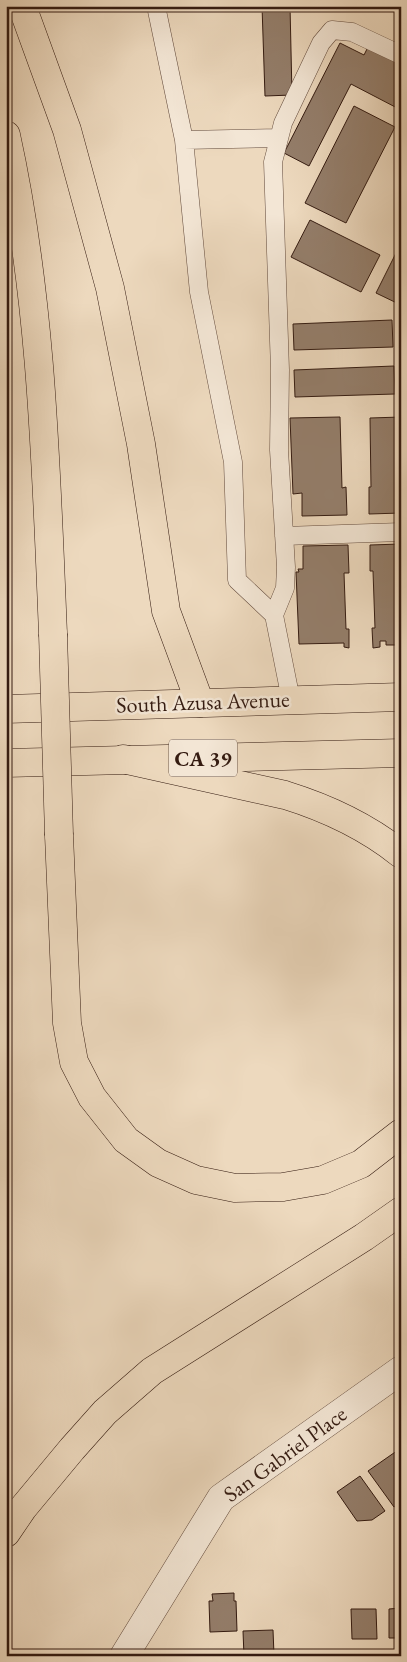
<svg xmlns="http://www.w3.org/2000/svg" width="407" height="1662" viewBox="0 0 407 1662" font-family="'EB Garamond',serif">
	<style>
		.building { fill: #947e6b; stroke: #341b11 }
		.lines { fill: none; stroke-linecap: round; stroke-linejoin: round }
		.service-casing { stroke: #624a3c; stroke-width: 19 }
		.minor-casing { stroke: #624a3c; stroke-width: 29 }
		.primary-casing { stroke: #341b11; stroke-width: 29 }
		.motorway-casing { stroke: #341b11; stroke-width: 29 }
		.service { stroke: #f3e6d5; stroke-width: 18 }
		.minor { stroke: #f3e6d5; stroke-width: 28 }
		.primary { stroke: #edd9be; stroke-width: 28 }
		.motorway { stroke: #edd9be; stroke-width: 28 }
		.motorway-bridge-casing { stroke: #341b11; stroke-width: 29; stroke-linecap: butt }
		.motorway-bridge { stroke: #edd9be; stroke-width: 28 }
		.labels { text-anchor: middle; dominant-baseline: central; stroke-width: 5; stroke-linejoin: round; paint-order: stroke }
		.shield { fill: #f3e6d5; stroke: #6d584c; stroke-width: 1 }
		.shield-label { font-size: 21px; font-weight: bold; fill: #341b11 }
		.street-label { font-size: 22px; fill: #341b11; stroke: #f3e6d5 }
	</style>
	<rect width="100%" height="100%" fill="#edd9be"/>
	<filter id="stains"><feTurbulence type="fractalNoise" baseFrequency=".004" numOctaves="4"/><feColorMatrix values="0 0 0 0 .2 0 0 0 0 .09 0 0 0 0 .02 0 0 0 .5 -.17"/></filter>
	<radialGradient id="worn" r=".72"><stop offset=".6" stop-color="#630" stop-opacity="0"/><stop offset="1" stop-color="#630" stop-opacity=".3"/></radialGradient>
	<!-- building -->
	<path class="building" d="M262,6H290L292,95L265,96Z
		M340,43L364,55L368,47L401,64V110L351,84L309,166L284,153Z
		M354,106L395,127L346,223L305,203Z
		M310,220L380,255L361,292L291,257Z
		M401,243V305L376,293Z
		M392,320L393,347L294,350L293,324Z
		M394,366L395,394L295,397L294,370Z
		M340,417L342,488L346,487L347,515L302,516V493L293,494L290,418Z
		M401,417V513L369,514V487H371L370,418Z
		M401,544V645H386V641H380V647L373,648L372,628H375L373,571H370V545Z
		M348,545L349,573H344L346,629H349V648L344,647V643L299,644L296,572H299L298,569H303V546Z
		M401,1448V1502L394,1507L368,1471Z
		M360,1476L385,1511L372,1520L357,1521L337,1492Z
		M234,1593V1601H236L237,1631L210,1632L209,1601H213L212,1594Z
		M401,1608V1638H389V1609Z
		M351,1609H376L377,1639H352Z
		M273,1630L274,1655L282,1656H244L243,1631Z"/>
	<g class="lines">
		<!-- service casing -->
		<g class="service-casing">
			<path id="service" d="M156,6L184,140L279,138
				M184,140L199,292L233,462L237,580L274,615
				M284,536L401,532
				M291,700L274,615L285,588L286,567L279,450L280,370L273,162L283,123L321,43L332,30L352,32L401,55"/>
		</g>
		<!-- minor casing -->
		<g class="minor-casing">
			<path id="minor" d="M124,1656L221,1498L401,1370"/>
		</g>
		<!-- primary casing -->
		<g class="primary-casing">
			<path id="primary" d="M6,709L401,697
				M6,763L401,753"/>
		</g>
		<!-- motorway casing -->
		<g class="motorway-casing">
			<path id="motorway" d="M22,6L67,130L110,288L141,444L166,611L200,703
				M6,135C42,299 46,467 53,634
				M123,759L285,795C327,808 366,826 401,854
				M59,835L67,1023L74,1062L92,1097L126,1140L158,1163L196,1180L235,1188L283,1187L323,1180L361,1164L401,1133
				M6,1533L23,1508L72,1449L105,1412L152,1371L364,1237L401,1211"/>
		</g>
		<!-- service -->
		<use href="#service" class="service"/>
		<!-- minor -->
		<use href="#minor" class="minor"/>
		<!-- primary -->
		<use href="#primary" class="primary"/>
		<!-- motorway -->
		<use href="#motorway" class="motorway"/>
		<!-- motorway-bridge casing -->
		<g class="motorway-bridge-casing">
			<path id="motorway-bridge" d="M53,634L59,835"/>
		</g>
		<!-- motorway-bridge -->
		<use href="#motorway-bridge" class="motorway-bridge"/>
	</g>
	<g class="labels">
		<!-- shield labels -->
		<rect class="shield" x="169" y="739.5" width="68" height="37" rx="4"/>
		<g class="shield-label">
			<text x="203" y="758">CA 39</text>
		</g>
		<!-- street labels -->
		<g class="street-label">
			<text transform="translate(203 702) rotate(-2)">South Azusa Avenue</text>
			<text transform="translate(285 1454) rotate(-36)">San Gabriel Place</text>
		</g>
	</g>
	<!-- margin -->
	<rect width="407" height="1662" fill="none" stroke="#edd9be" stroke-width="25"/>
	<rect x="8" y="8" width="392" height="1647" fill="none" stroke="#341b11" stroke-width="2.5"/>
	<rect x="12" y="12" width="382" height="1637" fill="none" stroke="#341b11"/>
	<rect width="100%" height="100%" filter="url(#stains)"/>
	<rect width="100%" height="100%" fill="url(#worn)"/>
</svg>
